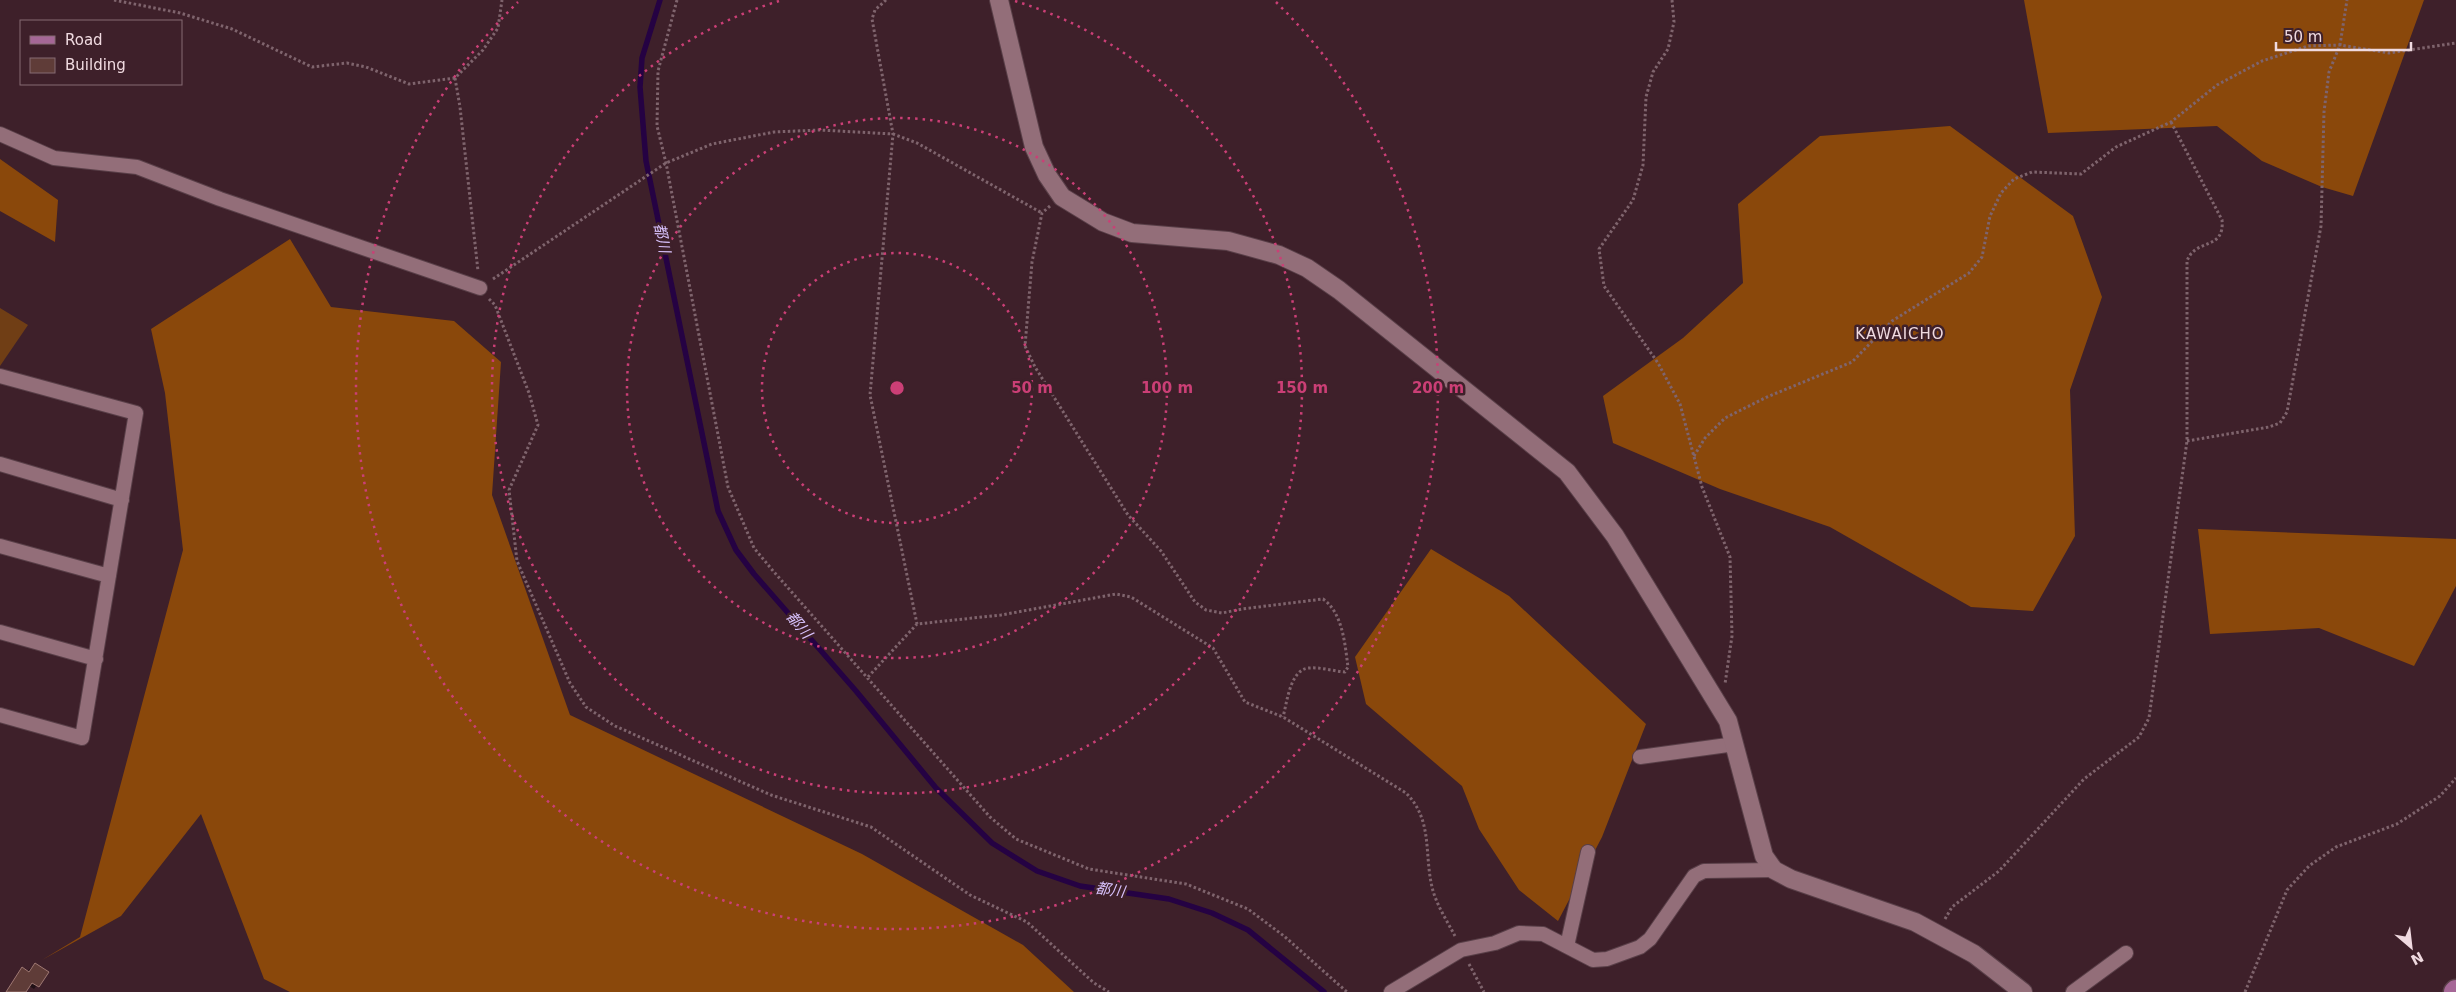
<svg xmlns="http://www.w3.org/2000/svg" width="2456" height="992" viewBox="0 0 2456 992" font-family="'DejaVu Sans','Noto Sans JP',sans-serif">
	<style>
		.green { fill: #703e15 }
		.forest { fill: #8a480b }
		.shadow { fill: #0007 }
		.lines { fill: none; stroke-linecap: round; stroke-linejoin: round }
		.stream { stroke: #250243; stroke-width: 5.5 }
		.building { fill: #5f3c38; stroke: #9f7873 }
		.minor-casing { stroke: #593f48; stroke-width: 16 }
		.tertiary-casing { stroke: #593f48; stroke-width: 20 }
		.primary-casing { stroke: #593f48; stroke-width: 25 }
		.path { stroke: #7f646d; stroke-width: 3; stroke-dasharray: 2.5 2.5; stroke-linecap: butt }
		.minor { stroke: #936e79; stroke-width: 14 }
		.tertiary { stroke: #936e79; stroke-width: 18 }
		.primary { stroke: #a56796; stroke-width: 22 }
		.ring { fill: none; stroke: #cb3f76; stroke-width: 2.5; stroke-dasharray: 2.5 5 }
		.labels { text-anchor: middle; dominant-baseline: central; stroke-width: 5; stroke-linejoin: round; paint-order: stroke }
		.water-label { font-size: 15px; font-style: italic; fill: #d9c2fd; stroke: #3e202a }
		.neighbourhood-label { font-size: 15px; letter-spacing: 1px; fill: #f0dae0; stroke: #3e202a }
		.centre { fill: #cb3f76; stroke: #3e202a; stroke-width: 2.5 }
		.ring-label { font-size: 15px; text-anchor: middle; font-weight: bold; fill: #cb3f76; stroke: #3e202a; stroke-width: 5; stroke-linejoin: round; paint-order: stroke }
	</style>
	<rect width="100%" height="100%" fill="#3e202a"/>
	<!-- green -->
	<path class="green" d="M0,308L28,325L0,366Z"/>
	<!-- forest -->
	<path class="forest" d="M2024,0H2424L2353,196L2322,187L2262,161L2217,126L2048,133Z
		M1950,126L2073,216L2102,297L2070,390L2075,536L2033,611L1971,607L1830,527L1720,489L1613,443L1603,396L1683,338L1743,283L1738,204L1820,136Z
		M0,159L58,200L55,242L0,211Z
		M290,239L331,307L454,321L501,362L492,495L570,715L862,854L1023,945L1074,992H290L264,979L201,814L121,916L42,960L80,937L183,550L165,393L151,329Z
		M2198,529L2456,539V586L2414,666L2319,628L2210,634Z
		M1431,549L1509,596L1646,724L1602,837L1558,921L1519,890L1479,829L1462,786L1366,704L1355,657Z"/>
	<!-- shadow -->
	<path class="shadow" d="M35,964L47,972L34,989L29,986L25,992H6Z"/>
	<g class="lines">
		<!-- stream -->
		<path class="stream" d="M660,0L642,58L640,87L646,161L718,511L736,550L754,574L856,691L936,788L992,843L1037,871L1080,886L1169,899L1212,913L1248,930L1324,992"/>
	</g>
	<!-- building -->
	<path class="building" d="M35,963L49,972L39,987L32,983L26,992H6L22,967L29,972Z"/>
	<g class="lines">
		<!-- minor casing -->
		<g class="minor-casing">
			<path id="minor" d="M0,134L54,158L137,167L220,199L480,288
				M0,376L136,413L82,738L0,715
				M0,464L122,500
				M0,546L109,576
				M0,632L96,659
				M1640,757L1735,744
				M1567,946L1588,852
				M1391,992L1461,950L1495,943L1519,933L1543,934L1593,960L1607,959L1640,947L1650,939L1694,876L1704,871L1774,870
				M2073,992L2126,953"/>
		</g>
		<!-- tertiary casing -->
		<g class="tertiary-casing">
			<path id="tertiary" d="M999,0L1034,147L1047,175L1062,197L1103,222L1132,233L1228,241L1279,255L1307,268L1339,290L1567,472L1615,536L1728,721L1764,856L1774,870L1791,879L1915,922L1974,954L2023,992"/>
		</g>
		<!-- primary casing -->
		<g class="primary-casing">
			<path id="primary" d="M2455,992L2456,991"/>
		</g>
		<!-- path -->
		<path class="path" d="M114,0L180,13L232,29L312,67L347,63L366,67L409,84L455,78L483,50L498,28L502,0
			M677,0L658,71L657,126L666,163L728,487L754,548L774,572L990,817L1016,839L1089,869L1186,884L1248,909L1284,936L1347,992
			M886,0L875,10L872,19L893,134L870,395L917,624
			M1672,0L1674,22L1668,49L1653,72L1646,97L1643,165L1633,200L1599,249L1604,286L1658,363L1680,404L1702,487L1730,557L1732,636L1725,684
			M455,78L460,107L478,271
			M1050,206L1042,213L1032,262L1025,346L1035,367L1128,515L1161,551L1195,602L1206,610L1222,613L1242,609L1323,599C1343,613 1345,645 1348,667L1345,672C1333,671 1320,667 1309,668C1290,669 1287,703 1283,717
			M493,279L666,163L712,144L774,132L820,130L893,134L917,143L1042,213
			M489,299L495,305L529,393L538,425L509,490L517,561L570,683L586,707L615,726L771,795L871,827L970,895L1027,922L1094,983L1109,992
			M2187,441L2269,427L2280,423L2287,412L2321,226L2324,112L2329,72L2340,45L2347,0
			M1694,456L1705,438L1725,418L1767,397L1852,362L1892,321L1969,273L1982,257L1990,216L2001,193L2014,179L2032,172L2081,174L2116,147L2171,122L2217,85L2262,61L2308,46L2340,45L2389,53L2456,43
			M868,677L917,624L1001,615L1116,594L1131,597L1213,648L1245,702L1283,717L1406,793C1433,820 1424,853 1432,887C1436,904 1447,921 1455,936
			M1945,919L1952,907L1999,871L2084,779L2139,737L2149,718L2187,441V261C2195,238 2225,251 2222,220L2171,122
			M1469,964L1484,992
			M2245,992L2287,890L2309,866L2336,847L2397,824L2440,796L2456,778"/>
		<!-- minor -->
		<use href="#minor" class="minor"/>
		<!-- tertiary -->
		<use href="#tertiary" class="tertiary"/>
		<!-- primary -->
		<use href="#primary" class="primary"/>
	</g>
	<!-- distance rings -->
	<g class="ring">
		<circle cx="897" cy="388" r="135"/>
		<circle cx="897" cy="388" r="270"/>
		<path d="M1015 1A405 405 0 1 1 779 1"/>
		<path d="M1276 2A541 541 0 1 1 518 2"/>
	</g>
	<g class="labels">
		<!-- water labels -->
		<g class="water-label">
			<text transform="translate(662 238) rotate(78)">都川</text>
			<text transform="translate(799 625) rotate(50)">都川</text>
			<text transform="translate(1110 890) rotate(8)">都川</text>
		</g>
		<!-- neighbourhood labels -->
		<g class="neighbourhood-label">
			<text x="1900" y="334">KAWAICHO</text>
		</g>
	</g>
	<circle cx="897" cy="388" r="8" class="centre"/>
	<g class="ring-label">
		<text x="1032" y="393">50 m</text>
		<text x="1167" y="393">100 m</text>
		<text x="1302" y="393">150 m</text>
		<text x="1438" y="393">200 m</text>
	</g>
	<!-- legend -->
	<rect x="20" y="20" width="162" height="65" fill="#3e202a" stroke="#856a73"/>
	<rect x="30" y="36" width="25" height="8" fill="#a56796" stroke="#856a73"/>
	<text x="65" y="45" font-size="15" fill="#f0dae0">Road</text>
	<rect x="30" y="58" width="25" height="15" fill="#5f3c38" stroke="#856a73"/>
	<text x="65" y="70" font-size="15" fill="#f0dae0">Building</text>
	<!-- north arrow -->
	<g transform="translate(2411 947) rotate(152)" stroke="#3e202a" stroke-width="4" paint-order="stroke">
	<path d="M0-4L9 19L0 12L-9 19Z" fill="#f0dae0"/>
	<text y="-8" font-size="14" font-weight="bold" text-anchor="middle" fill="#f0dae0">N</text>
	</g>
	<!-- scale -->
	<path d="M2276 42v8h135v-8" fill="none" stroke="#f0dae0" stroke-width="2.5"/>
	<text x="2284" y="42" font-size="15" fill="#f0dae0" stroke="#3e202a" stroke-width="4" paint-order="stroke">50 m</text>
</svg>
